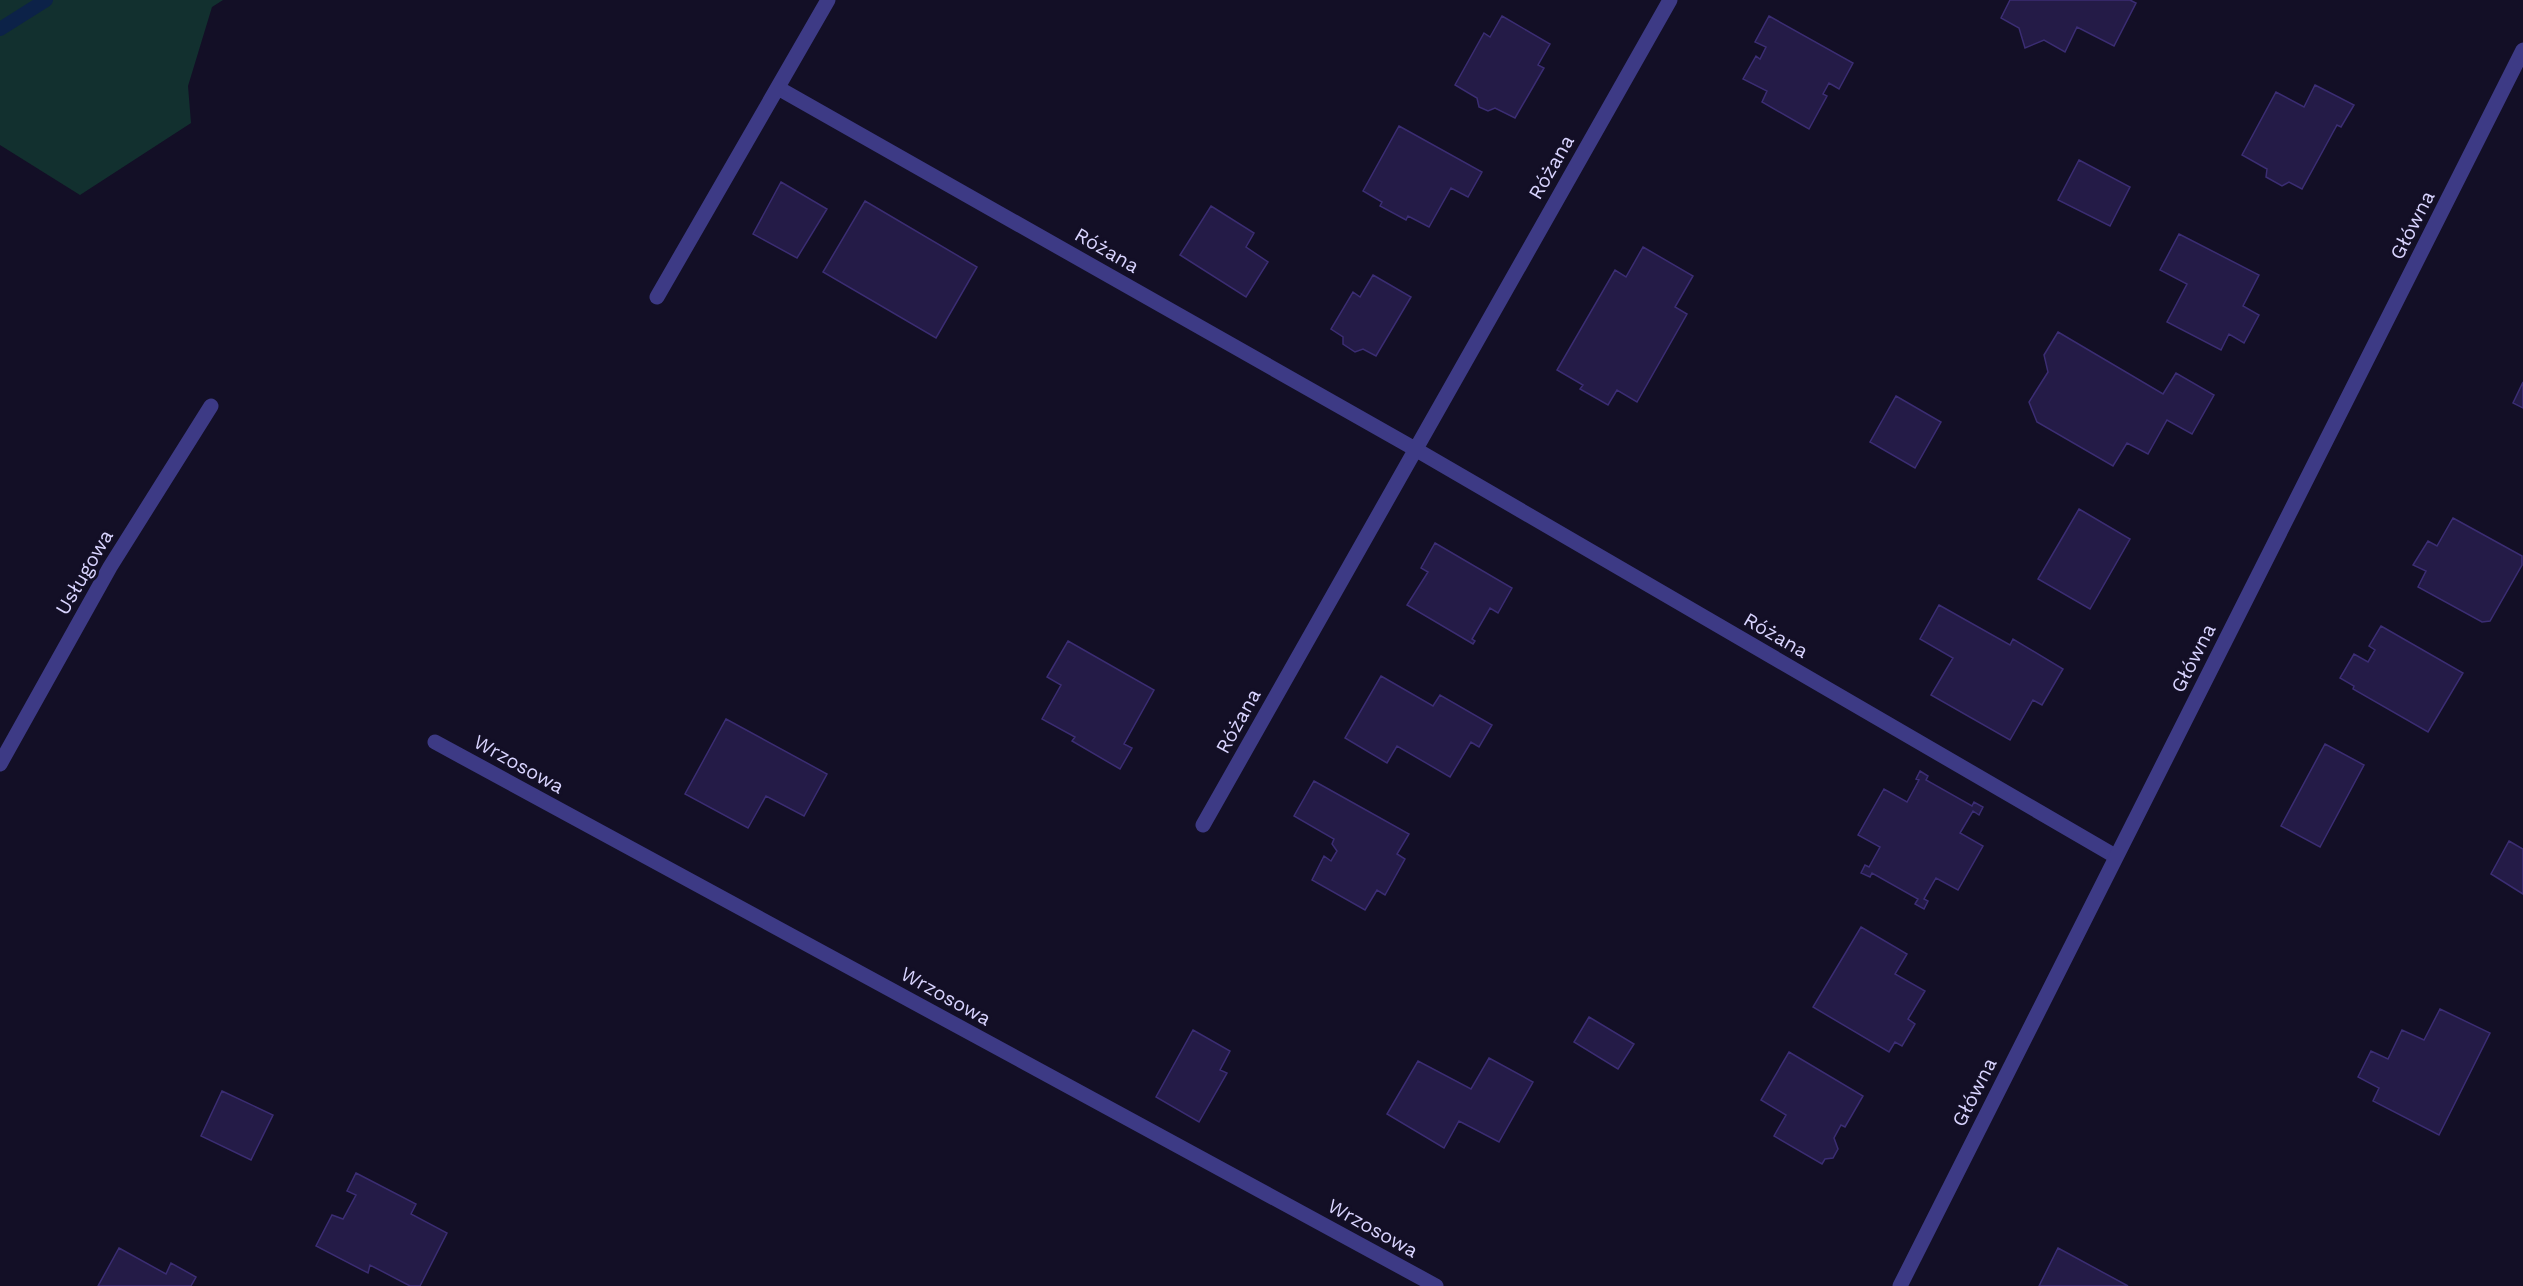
<svg xmlns="http://www.w3.org/2000/svg" width="2523" height="1286" viewBox="0 0 2523 1286" font-family="'Work Sans',sans-serif">
	<style>
		.green { fill: #12302f }
		.lines { fill: none; stroke-linecap: round; stroke-linejoin: round }
		.stream { stroke: #0c2248; stroke-width: 14 }
		.building { fill: #241b47; stroke: #3b2d73; stroke-width: 1.5 }
		.service { stroke: #3d3a85; stroke-width: 15 }
		.minor { stroke: #3d3a85; stroke-width: 15 }
		.tertiary { stroke: #3d3a85; stroke-width: 15 }
		.labels { text-anchor: middle; dominant-baseline: central; stroke-width: 6; stroke-linejoin: round; paint-order: stroke }
		.street-label { font-size: 20px; fill: #d9d4ff; stroke: #130f26 }
	</style>
	<rect width="100%" height="100%" fill="#130f26"/>
	<!-- green -->
	<path class="green" d="M0,0H223L212,7L188,86L191,123L80,195L0,145Z"/>
	<g class="lines">
		<!-- stream -->
		<path class="stream" d="M0,29L46,0"/>
	</g>
	<!-- building -->
	<path class="building" d="M2010,0H2130L2136,3L2114,46L2077,27L2065,52L2044,40L2025,48L2019,28L2001,18Z
		M1502,16L1550,44L1538,65L1544,68L1515,118L1495,108L1488,111L1479,107L1477,98L1455,85L1484,33L1490,37Z
		M1769,16L1853,63L1839,89L1829,83L1823,94L1827,96L1809,129L1762,102L1767,91L1743,79L1756,56L1760,59L1766,47L1755,42Z
		M2315,85L2354,105L2341,127L2337,125L2302,189L2289,182L2282,186L2266,177L2267,169L2242,155L2276,92L2304,107Z
		M1399,126L1482,172L1468,197L1451,188L1429,227L1408,216L1406,220L1380,206L1382,202L1363,191Z
		M2079,160L2130,187L2110,226L2058,200Z
		M781,182L827,209L797,258L753,234Z
		M865,201L977,267L936,338L823,272Z
		M1211,206L1254,233L1246,247L1268,262L1246,297L1180,255Z
		M2179,234L2259,275L2243,306L2259,315L2244,343L2229,334L2221,350L2167,322L2187,284L2160,270Z
		M1643,247L1693,276L1675,307L1687,314L1637,402L1617,390L1608,405L1580,389L1583,385L1557,370L1615,270L1626,277Z
		M1373,275L1411,297L1376,356L1363,349L1355,352L1343,344V337L1331,329L1353,292L1360,297Z
		M2058,332L2163,394L2176,373L2214,395L2192,434L2167,420L2148,454L2127,443L2113,466L2037,422L2029,402L2048,372L2044,355Z
		M2523,382V408L2513,403Z
		M1896,396L1941,422L1915,468L1870,442Z
		M2079,509L2130,539L2090,609L2038,579Z
		M2453,518L2522,556V565L2490,621L2482,622L2418,587L2426,571L2413,565L2428,541L2437,546Z
		M1435,543L1512,588L1498,613L1490,608L1472,639L1475,641L1473,644L1407,605L1428,572L1421,568Z
		M1939,605L2010,645L2013,639L2063,669L2042,705L2033,700L2010,740L1931,695L1953,658L1920,639Z
		M2381,626L2463,673L2428,732L2353,689L2354,686L2340,678L2354,654L2368,662L2375,650L2369,646Z
		M1068,641L1154,690L1124,744L1132,748L1120,769L1072,741L1075,737L1042,719L1061,685L1047,677Z
		M1381,676L1433,706L1440,695L1492,725L1479,747L1471,742L1450,777L1397,746L1387,763L1345,738Z
		M726,719L827,774L804,816L766,796L748,828L685,794Z
		M2325,744L2364,765L2320,847L2281,826Z
		M1920,771L1928,776L1926,780L1972,806L1974,802L1983,807L1979,815L1973,811L1960,833L1983,846L1958,890L1936,878L1924,899L1928,901L1924,909L1915,904L1918,899L1872,873L1870,877L1861,873L1865,865L1869,867L1880,847L1858,835L1884,789L1907,802L1919,780L1916,779Z
		M1314,781L1409,834L1397,854L1405,859L1385,895L1377,890L1365,910L1312,880L1324,856L1331,861L1337,851L1332,844L1334,839L1294,816Z
		M2509,841L2523,849V894L2491,874Z
		M1861,927L1907,954L1895,974L1925,991L1908,1019L1915,1024L1902,1046L1895,1042L1889,1052L1813,1007Z
		M2440,1009L2490,1033L2439,1135L2373,1101L2379,1088L2358,1077L2371,1051L2388,1059L2402,1030L2424,1040Z
		M1589,1017L1634,1044L1618,1069L1574,1042Z
		M1193,1030L1230,1051L1220,1070L1227,1073L1199,1122L1156,1097Z
		M1789,1052L1863,1096L1845,1127L1841,1125L1834,1138L1838,1149L1833,1158L1825,1159L1822,1164L1774,1136L1786,1115L1761,1100Z
		M1489,1058L1533,1082L1499,1142L1459,1121L1444,1148L1387,1114L1418,1061L1471,1089Z
		M222,1091L273,1115L251,1160L201,1136Z
		M356,1173L416,1204L411,1214L447,1233L420,1286H410L370,1265L368,1273L316,1246L332,1215L343,1219L356,1195L347,1191Z
		M119,1248L166,1274L171,1263L196,1277L191,1286H98Z
		M2058,1248L2128,1286H2039Z"/>
	<g class="lines">
		<!-- service -->
		<path class="service" d="M435,742L1436,1286
			M0,764L110,567L211,406"/>
		<!-- minor -->
		<path class="minor" d="M778,88L1415,449L2115,856
			M657,297L828,0
			M1203,825L1670,0"/>
		<!-- tertiary -->
		<path class="tertiary" d="M1900,1286L2523,50"/>
	</g>
	<g class="labels">
		<!-- street labels -->
		<g class="street-label">
			<text transform="translate(1551 167) rotate(-60)">Różana</text>
			<text transform="translate(2412 225) rotate(-63)">Główna</text>
			<text transform="translate(1107 250) rotate(30)">Różana</text>
			<text transform="translate(84 572) rotate(-60)">Usługowa</text>
			<text transform="translate(1776 635) rotate(30)">Różana</text>
			<text transform="translate(2193 658) rotate(-63)">Główna</text>
			<text transform="translate(1238 721) rotate(-61)">Różana</text>
			<text transform="translate(519 764) rotate(29)">Wrzosowa</text>
			<text transform="translate(946 996) rotate(29)">Wrzosowa</text>
			<text transform="translate(1974 1092) rotate(-63)">Główna</text>
			<text transform="translate(1373 1228) rotate(29)">Wrzosowa</text>
		</g>
	</g>
</svg>
